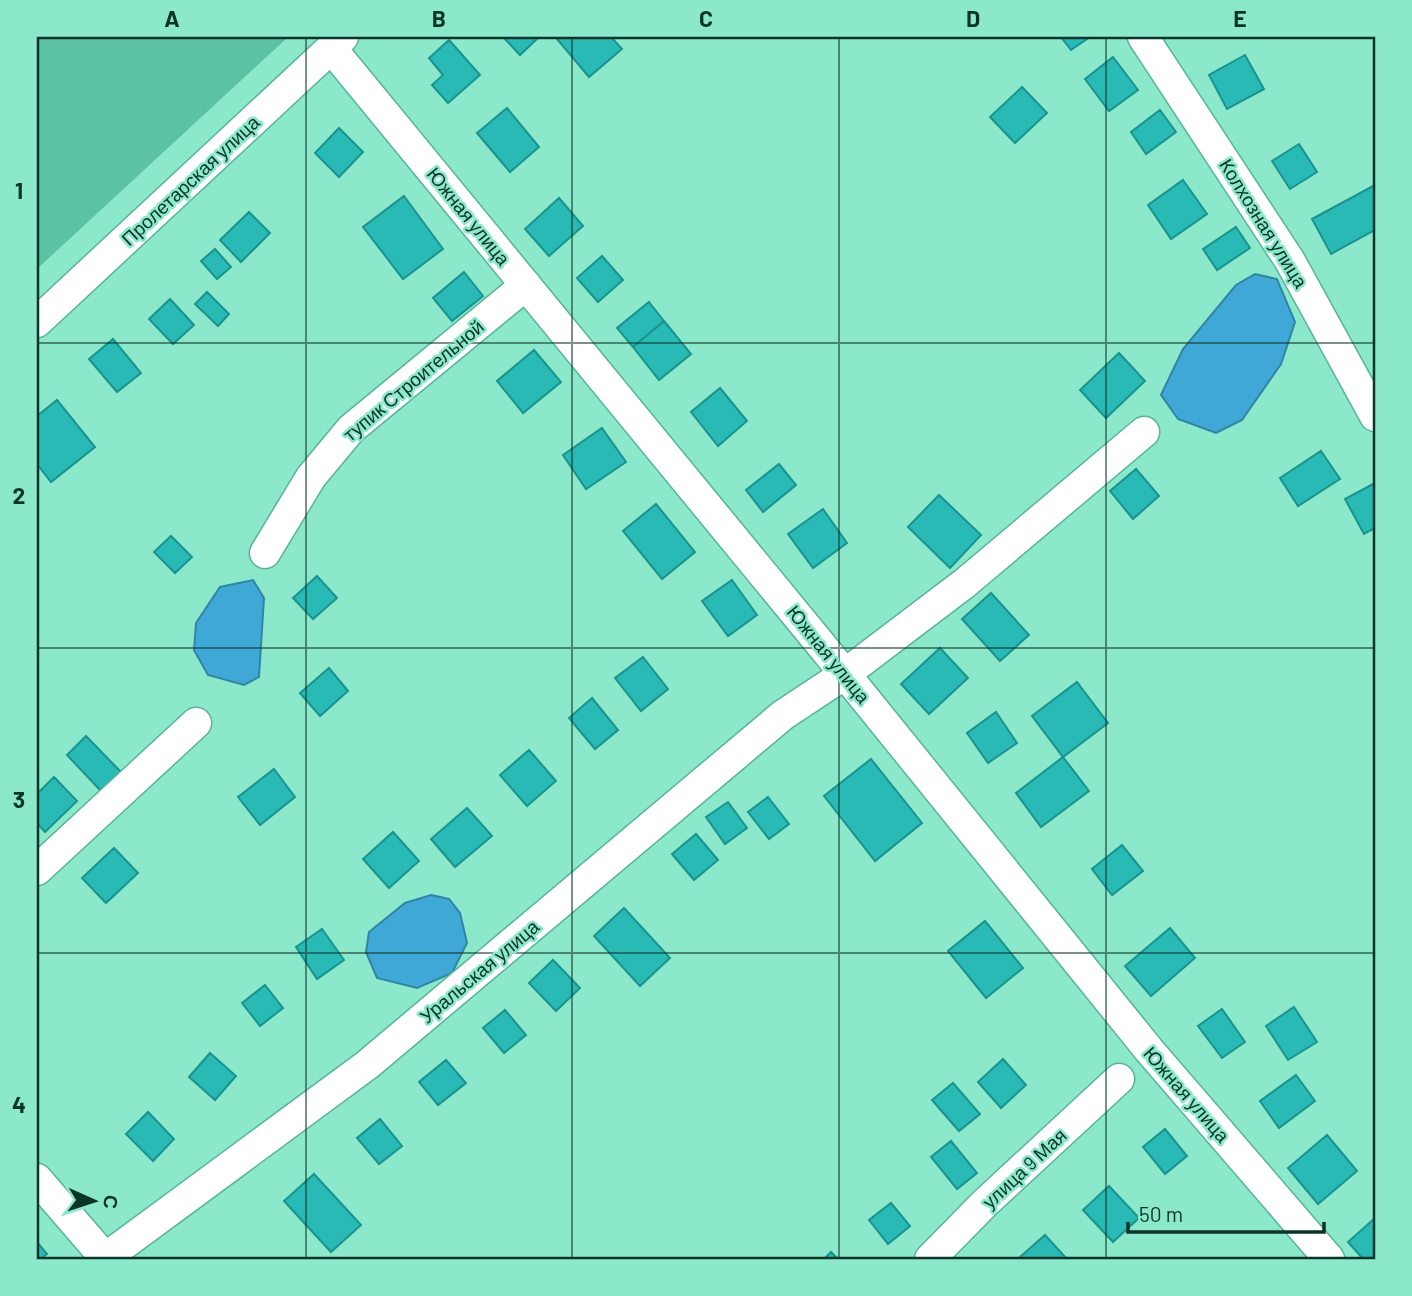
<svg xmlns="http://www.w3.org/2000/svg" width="1412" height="1296" viewBox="0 0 1412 1296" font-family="Barlow,sans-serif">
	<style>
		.green { fill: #5bc2a3 }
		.water { fill: #40a8d6; stroke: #3086a2; stroke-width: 2 }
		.building { fill: #29bab5; stroke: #1a938e; stroke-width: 2 }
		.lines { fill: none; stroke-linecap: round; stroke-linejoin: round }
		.minor-casing { stroke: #58b498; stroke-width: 33 }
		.minor { stroke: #fff; stroke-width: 30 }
		.grid { fill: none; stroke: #0c3529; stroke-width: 2; stroke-opacity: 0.55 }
		.labels { text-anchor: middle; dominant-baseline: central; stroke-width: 5; stroke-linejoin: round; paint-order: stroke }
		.street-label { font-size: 19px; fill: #0c3529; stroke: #8ce8ca }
		.neatline { fill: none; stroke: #0c3529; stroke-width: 2.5 }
		.grid-label { font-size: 23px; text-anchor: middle; font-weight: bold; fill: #0c3529 }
	</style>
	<rect width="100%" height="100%" fill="#8ce8ca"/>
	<!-- green -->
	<path class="green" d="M37,37H288L37,269Z"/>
	<!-- water -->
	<path class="water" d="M1255,274L1277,279L1295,322L1281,364L1242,420L1216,433L1178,419L1161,395L1183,349L1236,285Z
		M253,580L264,598L259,677L244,685L208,675L194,650L196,623L220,587Z
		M431,895L449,899L460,913L467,943L452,973L417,988L377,978L366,952L369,932L405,903Z"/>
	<!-- building -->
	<path class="building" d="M503,37H539L520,55Z
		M559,37H611L622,49L589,77L557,39Z
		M1061,37H1090L1071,50Z
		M449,40L480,75L448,103L432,85L443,75L429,58Z
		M1245,55L1264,89L1227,109L1209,75Z
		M1113,57L1138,90L1109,111L1085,79Z
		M1022,87L1047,113L1015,143L990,117Z
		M507,108L539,147L510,172L477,133Z
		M1160,110L1176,132L1146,154L1131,132Z
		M339,128L363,152L339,177L315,153Z
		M1299,144L1317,172L1290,189L1272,161Z
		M1183,180L1207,214L1171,239L1148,205Z
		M1375,185V230L1331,254L1312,219Z
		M404,196L443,249L403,279L363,227Z
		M559,198L583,226L549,256L525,229Z
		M249,212L270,233L241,262L220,240Z
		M1236,227L1250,248L1217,270L1203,249Z
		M215,249L231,267L217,279L201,261Z
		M602,256L623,280L598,302L577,278Z
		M464,272L483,296L452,321L433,298Z
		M207,292L229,314L218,326L195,304Z
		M170,299L194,325L173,344L149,319Z
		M649,302L664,321L633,347L617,328Z
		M664,321L691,354L659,380L633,347Z
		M113,339L141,373L117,392L89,359Z
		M534,350L561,382L523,413L497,381Z
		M1119,353L1145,381L1106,418L1080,390Z
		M720,388L747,421L718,446L691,412Z
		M57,400L95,447L51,482L37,464V416Z
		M602,428L626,462L586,489L563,455Z
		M1321,451L1340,479L1298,506L1280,478Z
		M779,464L796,485L763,512L746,490Z
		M1136,469L1159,496L1133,519L1110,491Z
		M1375,483V528L1364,534L1345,499Z
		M939,495L981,535L950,568L908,527Z
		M656,504L695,552L662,579L623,531Z
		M823,509L847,543L813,568L788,534Z
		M171,536L192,557L175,573L154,552Z
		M317,576L337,598L313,619L293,598Z
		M732,580L757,615L728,636L702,601Z
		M991,593L1029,635L1000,661L962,619Z
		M940,648L968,678L929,714L901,684Z
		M643,657L668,689L641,711L615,678Z
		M329,668L348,691L320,716L300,693Z
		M1077,682L1108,723L1063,757L1032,716Z
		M592,698L618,730L595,749L569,718Z
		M996,712L1017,743L988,763L967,733Z
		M86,736L121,772L101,791L67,755Z
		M529,750L556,781L527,806L500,775Z
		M1063,757L1089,791L1041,827L1016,793Z
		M871,759L922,823L875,861L824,796Z
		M274,769L295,797L260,825L238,797Z
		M54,777L77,801L45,832L37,823V794Z
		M768,797L789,824L769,839L748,812Z
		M728,802L747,828L725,844L706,817Z
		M467,808L492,836L455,867L431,839Z
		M393,832L419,861L389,888L363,859Z
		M696,834L718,860L694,880L672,854Z
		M1122,845L1143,871L1112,895L1092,869Z
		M114,848L138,873L106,903L82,878Z
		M624,908L670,958L640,986L594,936Z
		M985,921L1023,968L986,998L948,951Z
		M1170,928L1195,958L1151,996L1125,966Z
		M322,929L344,960L317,979L296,947Z
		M553,960L580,988L556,1011L529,983Z
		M265,985L283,1008L260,1026L242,1003Z
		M1294,1007L1317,1042L1288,1060L1266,1026Z
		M1222,1009L1245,1042L1222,1058L1198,1026Z
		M505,1010L526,1035L504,1053L483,1028Z
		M210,1053L236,1076L215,1100L189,1077Z
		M1003,1059L1026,1085L1001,1108L978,1082Z
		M446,1060L466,1083L438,1105L419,1082Z
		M1296,1075L1315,1101L1279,1128L1260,1101Z
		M953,1083L980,1114L959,1131L932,1100Z
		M148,1112L174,1139L153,1161L126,1134Z
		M380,1119L402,1146L379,1164L357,1138Z
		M1165,1129L1187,1156L1165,1174L1143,1147Z
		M1327,1135L1357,1171L1318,1204L1288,1168Z
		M951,1141L977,1173L957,1189L931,1157Z
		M314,1174L361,1225L331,1252L284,1201Z
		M1109,1186L1139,1218L1113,1242L1083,1210Z
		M891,1203L910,1226L888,1244L869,1220Z
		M1375,1218V1259H1363L1348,1242Z
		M1045,1235L1067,1259H1022L1020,1257Z
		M37,1242L47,1254L40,1259H37Z
		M831,1252L838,1259H824Z"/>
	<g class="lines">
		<!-- minor casing -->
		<g class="minor-casing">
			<path id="minor" d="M1143,37L1290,261L1375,416
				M331,48L845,674L1149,1050L1329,1259
				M37,322L343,37
				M265,553L311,477L351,429L526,285
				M37,870L196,723
				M37,1179L106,1259
				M104,1259L367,1065L783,715L845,674L965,583L1144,432
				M930,1259L984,1204L1119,1079"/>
		</g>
		<!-- minor -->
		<use href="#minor" class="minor"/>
	</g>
	<!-- grid -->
	<path class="grid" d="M306,37V1259M572,37V1259M839,37V1259M1106,37V1259M37,343H1375M37,648H1375M37,953H1375"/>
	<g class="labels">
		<!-- street labels -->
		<g class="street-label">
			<text transform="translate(190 180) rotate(-43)">Пролетарская улица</text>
			<text transform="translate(469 216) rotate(51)">Южная улица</text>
			<text transform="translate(1264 223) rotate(58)">Колхозная улица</text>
			<text transform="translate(413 380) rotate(-40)">тупик Строительной</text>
			<text transform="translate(829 654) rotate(51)">Южная улица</text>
			<text transform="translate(479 971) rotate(-40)">Уральская улица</text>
			<text transform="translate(1187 1094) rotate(49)">Южная улица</text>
			<text transform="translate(1024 1168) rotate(-43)">улица 9 Мая</text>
		</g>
	</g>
	<!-- border -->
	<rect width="1412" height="1296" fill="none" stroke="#8ce8ca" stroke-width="77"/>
	<!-- north arrow -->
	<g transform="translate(94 1201) rotate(93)" stroke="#8ce8ca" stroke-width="5" paint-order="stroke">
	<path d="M0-5L12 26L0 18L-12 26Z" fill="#0c3529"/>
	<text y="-10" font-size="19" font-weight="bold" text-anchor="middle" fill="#0c3529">С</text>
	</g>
	<!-- scale -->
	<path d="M1128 1222v10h196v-10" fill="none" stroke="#0c3529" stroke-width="3.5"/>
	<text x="1139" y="1222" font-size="21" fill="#0c3529" stroke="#8ce8ca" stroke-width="5" paint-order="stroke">50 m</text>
	<rect x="38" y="38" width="1336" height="1220" class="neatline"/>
	<g class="grid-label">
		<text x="172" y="27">A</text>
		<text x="439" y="27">B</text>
		<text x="706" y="27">C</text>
		<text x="973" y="27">D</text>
		<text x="1240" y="27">E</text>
		<text x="19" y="199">1</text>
		<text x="19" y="504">2</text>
		<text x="19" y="808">3</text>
		<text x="19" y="1113">4</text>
	</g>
</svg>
